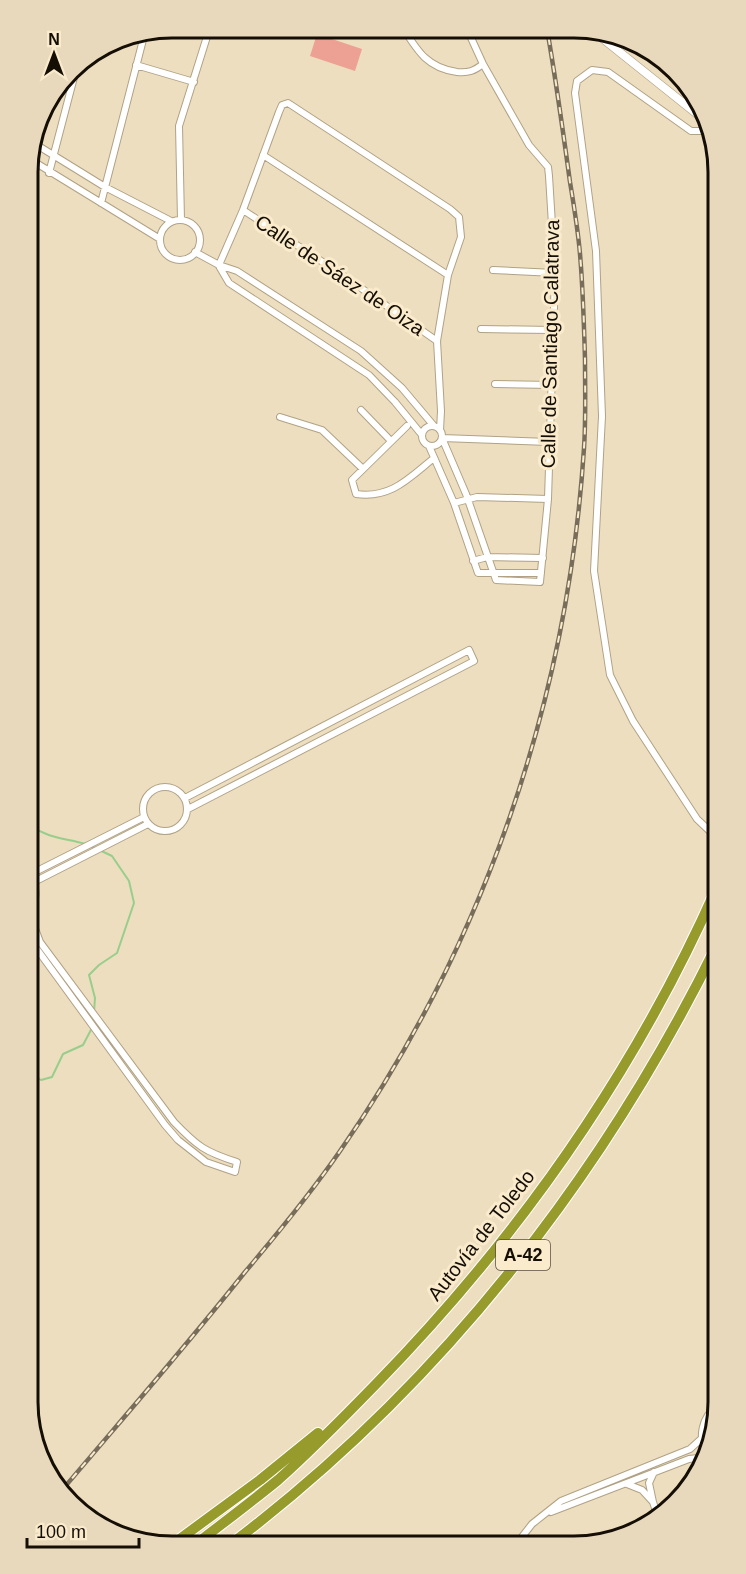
<svg xmlns="http://www.w3.org/2000/svg" width="746" height="1574" viewBox="0 0 746 1574" font-family="Arial,sans-serif">
	<style>
		.green { fill: #eca194 }
		.lines { fill: none; stroke-linecap: round; stroke-linejoin: round }
		.stream { stroke: #98ce8b; stroke-width: 2 }
		.minor-casing { stroke: #b1a285; stroke-width: 8 }
		.tertiary-casing { stroke: #b1a285; stroke-width: 9 }
		.motorway-casing { stroke: #fff; stroke-width: 12 }
		.minor { stroke: #fff; stroke-width: 6 }
		.tertiary { stroke: #fff; stroke-width: 8 }
		.motorway { stroke: #969b2c; stroke-width: 10 }
		.rail-casing { stroke: #776d5a; stroke-width: 4.5 }
		.rail { stroke: #faebcc; stroke-width: 2; stroke-dasharray: 7; stroke-linecap: butt }
		.labels { text-anchor: middle; dominant-baseline: central; stroke-width: 6; stroke-linejoin: round; paint-order: stroke }
		.shield { fill: #faebcc; stroke: #595041; stroke-width: 1.5 }
		.shield-label { font-size: 18px; font-weight: bold; fill: #140e05 }
		.street-label { font-size: 20px; fill: #140e05; stroke: #faebcc }
		.rim { fill: none; stroke: #140e05; stroke-width: 3 }
	</style>
	<rect width="100%" height="100%" fill="#eddebf"/>
	<!-- green -->
	<path class="green" d="M317,34L362,49L355,71L310,56Z"/>
	<g class="lines">
		<!-- stream -->
		<path class="stream" d="M30,825C49,839 65,838 86,844
			M91,846L112,856L129,881L134,903L117,953L99,965L89,975L95,998L94,1012
			M31,1074L41,1080L52,1077L63,1054L83,1045L93,1026V1017"/>
		<!-- minor casing -->
		<g class="minor-casing">
			<path id="minor" d="M403,28C418,52 428,68 457,72C469,73 474,71 483,64
				M467,29L483,64L529,145L548,167L549,176L555,273L548,499L540,582L496,580L466,494L442,438L549,442
				M136,65L194,82
				M708,125L701,131H691L608,72L592,70L577,81L575,93L596,251L602,416L594,571L610,675L633,721L697,819L717,838
				M32,142L105,187L171,221
				M263,155L448,275
				M28,158L160,239
				M49,173L78,62
				M101,203L145,32
				M243,210L338,272L437,341
				M181,220L179,126L210,27
				M160 240a20 20 0 1 1 40 0a20 20 0 1 1-40 0Z
				M195,252L219,265L237,271L361,351L402,388L434,426
				M219,265L243,210L279,112L282,105L288,103L450,209L459,217L461,237L448,275L437,341L441,411L440,430
				M219,266L229,283L369,375L395,402L422,435
				M493,270L555,273
				M481,329L553,330
				M495,384L552,385
				M361,410L391,441
				M280,417L322,430L363,469
				M407,426L352,480L356,494C391,499 409,478 434,458
				M422 436a10 10 0 1 1 20 0a10 10 0 1 1-20 0Z
				M429,446L454,503L478,573H541
				M454,503L477,497L548,499
				M473,561L487,557L543,558
				M143 809a22 22 0 1 1 44 0a22 22 0 1 1-44 0Z
				M185,798L469,650L474,661L188,809
				M31,874L144,817
				M34,882L148,824
				M31,912C36,900 37,891 33,878
				M31,941L165,1125L178,1140L206,1162L235,1172L237,1162C205,1152 197,1146 174,1122L40,942L34,926L32,911
				M708,1457C697,1438 701,1417 719,1404
				M627,1484L642,1490L653,1502L649,1483L654,1472
				M653,1502L657,1514
				M551,1512L689,1459L708,1457
				M518,1542L532,1524L561,1501L690,1449L701,1439"/>
		</g>
		<!-- tertiary casing -->
		<g class="tertiary-casing">
			<path id="tertiary" d="M592,30L707,122"/>
		</g>
		<!-- motorway casing -->
		<g class="motorway-casing">
			<path id="motorway" d="M173,1544L260,1480L318,1433
				M196,1544C223,1523 251,1502 278,1480C313,1449 346,1415 378,1382C519,1237 635,1072 717,887
				M231,1544C439,1387 602,1178 717,945"/>
		</g>
		<!-- minor -->
		<use href="#minor" class="minor"/>
		<!-- tertiary -->
		<use href="#tertiary" class="tertiary"/>
		<!-- motorway -->
		<use href="#motorway" class="motorway"/>
		<!-- rail casing -->
		<g class="rail-casing">
			<path id="rail" d="M63,1489C124,1417 186,1346 245,1272C278,1233 311,1193 340,1151C484,944 568,700 584,448C586,419 585,389 585,359C584,324 583,289 580,254C578,230 574,206 570,182C563,131 556,80 547,29"/>
		</g>
		<!-- rail -->
		<use href="#rail" class="rail"/>
	</g>
	<g class="labels">
		<!-- shield labels -->
		<rect class="shield" x="496" y="1240" width="54" height="30" rx="4.5"/>
		<g class="shield-label">
			<text x="523" y="1255">A-42</text>
		</g>
		<!-- street labels -->
		<g class="street-label">
			<text transform="translate(340 275) rotate(34)">Calle de Sáez de Oiza</text>
			<text transform="translate(550 344) rotate(-89)">Calle de Santiago Calatrava</text>
			<text transform="translate(481 1235) rotate(-52)">Autovía de Toledo</text>
		</g>
	</g>
	<!-- crop -->
	<path d="M0 0H746V1574H0ZM172 38H574A134 134 0 0 1 708 172V1402A134 134 0 0 1 574 1536H172A134 134 0 0 1 38 1402V172A134 134 0 0 1 172 38Z" fill="#e8d9bc" fill-rule="evenodd"/>
	<path class="rim" d="M172 38H574A134 134 0 0 1 708 172V1402A134 134 0 0 1 574 1536H172A134 134 0 0 1 38 1402V172A134 134 0 0 1 172 38Z"/>
	<!-- north arrow -->
	<g transform="translate(54 54)" stroke="#faebcc" stroke-width="4.5" paint-order="stroke">
	<path d="M0-4.5L10 22L0 15L-10 22Z" fill="#140e05"/>
	<text y="-9" font-size="16" font-weight="bold" text-anchor="middle" fill="#140e05">N</text>
	</g>
	<!-- scale -->
	<path d="M27 1538v9h112v-9" fill="none" stroke="#140e05" stroke-width="3"/>
	<text x="36" y="1538" font-size="18" fill="#140e05" stroke="#faebcc" stroke-width="4.5" paint-order="stroke">100 m</text>
</svg>
